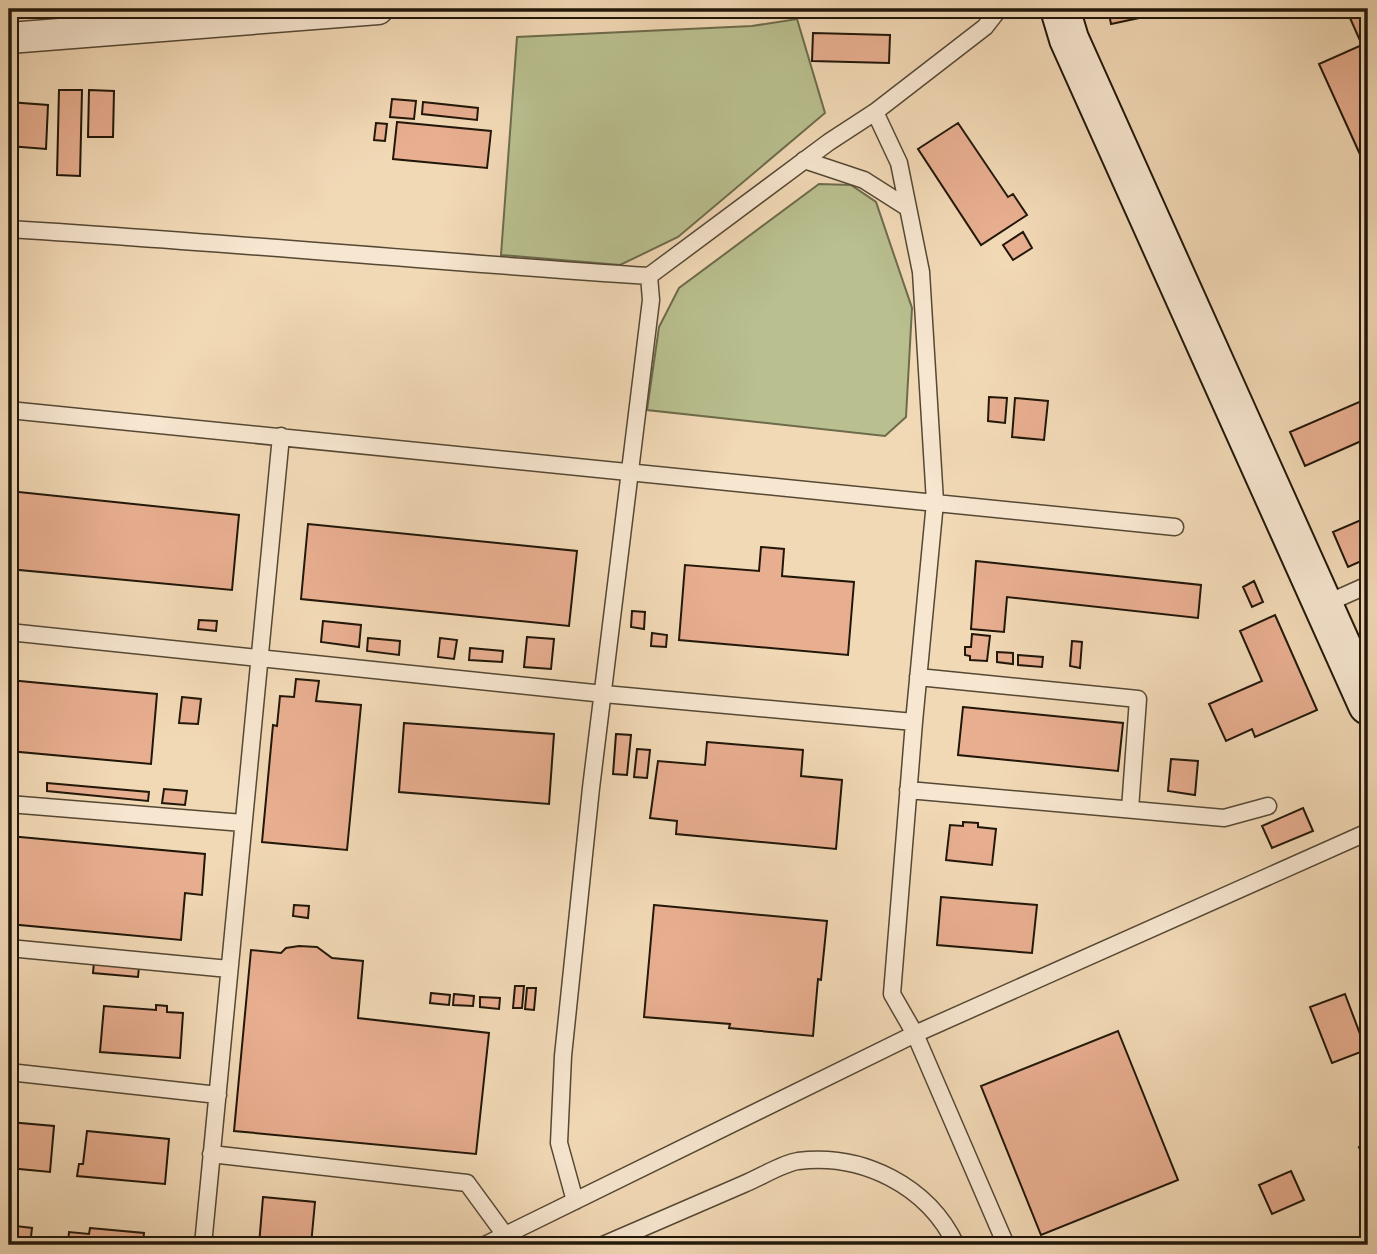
<svg xmlns="http://www.w3.org/2000/svg" width="1377" height="1254" viewBox="0 0 1377 1254" font-family="'EB Garamond',serif">
	<style>
		.green { fill: #b9bf8f; stroke: #6d6b4c; stroke-width: 2 }
		.building { fill: #e8ae90; stroke: #211709; stroke-width: 2 }
		.lines { fill: none; stroke-linecap: round; stroke-linejoin: round }
		.lane-casing { stroke: #554834; stroke-width: 19 }
		.street-casing { stroke: #554834; stroke-width: 33 }
		.secondary-casing { stroke: #211709; stroke-width: 42 }
		.lane { stroke: #f7e6d0; stroke-width: 16 }
		.street { stroke: #f7e6d0; stroke-width: 30 }
		.secondary { stroke: #f7e6d0; stroke-width: 38 }
	</style>
	<rect width="100%" height="100%" fill="#f2d9b6"/>
	<filter id="stains"><feTurbulence type="fractalNoise" baseFrequency=".00286" numOctaves="4"/><feColorMatrix values="0 0 0 0 .2 0 0 0 0 .09 0 0 0 0 .02 0 0 0 .5 -.17"/></filter>
	<radialGradient id="worn" r=".72"><stop offset=".6" stop-color="#630" stop-opacity="0"/><stop offset="1" stop-color="#630" stop-opacity=".3"/></radialGradient>
	<!-- green -->
	<path class="green" d="M797,19L825,113L678,237L620,265L501,255L517,37L752,26Z
		M819,184L851,185L876,202L912,308L906,417L885,436L647,410L659,327L679,288Z"/>
	<!-- building -->
	<path class="building" d="M1108,9H1157L1158,14L1111,24Z
		M1346,9H1368V172L1319,64L1362,45Z
		M813,33L890,35L889,63L812,61Z
		M59,90H82L80,176L57,175Z
		M89,90L114,91L113,137H88Z
		M9,96V102L48,105L46,149L9,146Z
		M392,99L416,101L414,119L390,117Z
		M423,102L478,108L477,120L422,114Z
		M397,122L491,131L487,168L393,159Z
		M376,123L387,124L385,141L374,140Z
		M958,123L1008,197L1013,194L1027,215L981,245L918,149Z
		M1023,232L1032,248L1013,260L1003,245Z
		M989,397L1007,398L1005,423L988,421Z
		M1015,398L1048,401L1044,440L1012,437Z
		M1366,399L1368,405V438L1305,466L1290,432Z
		M9,491L239,515L232,590L9,569Z
		M1368,517V558L1348,567L1333,532Z
		M308,524L577,551L569,626L301,599Z
		M761,547L784,549L782,576L854,582L848,655L679,640L685,565L759,571Z
		M976,561L1201,585L1198,618L1007,597L1004,632L971,629Z
		M1254,581L1263,602L1252,607L1243,587Z
		M632,611L645,612L644,629L631,627Z
		M1275,615L1317,710L1255,737L1252,729L1226,741L1209,704L1262,681L1240,631Z
		M199,620L217,621L216,631L198,629Z
		M323,621L361,625L359,647L321,642Z
		M652,633L667,635L666,647L651,646Z
		M972,634L990,636L987,661L970,660V656L965,655V647H971Z
		M527,637L554,639L551,669L524,667Z
		M368,638L400,641L399,655L367,651Z
		M440,638L457,640L454,659L438,657Z
		M1072,641L1082,642L1080,668L1070,666Z
		M470,648L503,651L502,662L469,660Z
		M997,652L1013,653V664L997,662Z
		M1018,655L1043,657L1042,667L1018,665Z
		M296,679L319,681L316,701L361,705L347,850L262,842L273,725L277,726L280,696L294,697Z
		M9,680L157,694L151,764L9,751Z
		M182,697L201,699L198,724L179,723Z
		M963,707L1123,723L1118,771L958,755Z
		M404,723L554,734L549,804L399,792Z
		M616,734L631,735L627,775L613,774Z
		M707,742L803,750L801,776L842,780L836,849L676,834L677,821L650,818L658,761L705,765Z
		M637,749L650,750L647,778L634,777Z
		M1171,759L1198,761L1195,795L1168,791Z
		M47,783L149,792L148,801L47,791Z
		M164,789L187,791L185,805L162,803Z
		M1303,808L1313,831L1272,848L1262,826Z
		M963,822L978,823V827L996,829L992,865L946,860L950,825L963,826Z
		M9,836L205,854L202,895L185,893L181,940L9,924Z
		M941,897L1037,905L1032,953L937,945Z
		M294,905L309,906L308,918L293,916Z
		M654,905L827,921L821,980L818,979L813,1036L729,1028L730,1024L644,1017Z
		M299,946L317,947L332,958L363,961L358,1018L489,1033L476,1154L234,1131L251,950L281,953L286,948Z
		M94,962L139,967L138,977L93,973Z
		M515,986H524L522,1008H513Z
		M527,988H536L534,1010L525,1009Z
		M431,993L450,995L449,1005L430,1003Z
		M454,994L474,996L473,1006L453,1005Z
		M1345,994L1366,1050L1332,1063L1310,1007Z
		M480,997L500,998L499,1009L480,1007Z
		M156,1005L167,1006V1012L183,1013L180,1058L100,1052L104,1006L156,1010Z
		M1118,1031L1178,1180L1041,1235L981,1086Z
		M9,1122L54,1126L50,1172L9,1168Z
		M87,1131L169,1139L165,1184L77,1176L79,1164H83Z
		M1368,1143V1169L1359,1147Z
		M1291,1171L1304,1200L1272,1214L1259,1185Z
		M263,1197L315,1202L311,1245H259Z
		M9,1221H16L15,1226L32,1228L30,1245H9Z
		M90,1228L144,1233L143,1242L160,1243V1245H68L69,1232L89,1234Z"/>
	<g class="lines">
		<!-- lane casing -->
		<g class="lane-casing">
			<path id="lane" d="M875,112L899,163L921,272L935,502L914,722L892,994L915,1034L1006,1245
				M804,160L864,180L908,208
				M9,229C222,242 436,262 649,276L829,142L875,112L985,27L999,9
				M9,410L1175,527
				M1323,605L1368,585
				M9,632L604,694L914,722
				M918,677L1138,699L1130,809
				M908,790L1224,818L1268,806
				M9,804L243,823
				M9,948L229,969
				M9,1072L218,1095
				M211,1154L467,1183L505,1235
				M575,1201L559,1143L563,1056L591,788L651,300L649,276
				M203,1245L281,436
				M485,1245L915,1034L1368,832
				M603,1245C650,1225 697,1204 744,1184C761,1177 781,1164 798,1161C863,1153 928,1186 956,1245"/>
		</g>
		<!-- street casing -->
		<g class="street-casing">
			<path id="street" d="M9,38L378,9"/>
		</g>
		<!-- secondary casing -->
		<g class="secondary-casing">
			<path id="secondary" d="M1060,9L1069,39L1368,705"/>
		</g>
		<!-- lane -->
		<use href="#lane" class="lane"/>
		<!-- street -->
		<use href="#street" class="street"/>
		<!-- secondary -->
		<use href="#secondary" class="secondary"/>
	</g>
	<!-- margin -->
	<rect width="1377" height="1254" fill="none" stroke="#f2d9b6" stroke-width="35"/>
	<rect x="10" y="10" width="1356" height="1233" fill="none" stroke="#211709" stroke-width="3.5"/>
	<rect x="18" y="18" width="1342" height="1219" fill="none" stroke="#211709" stroke-width="2"/>
	<rect width="100%" height="100%" filter="url(#stains)"/>
	<rect width="100%" height="100%" fill="url(#worn)"/>
</svg>
